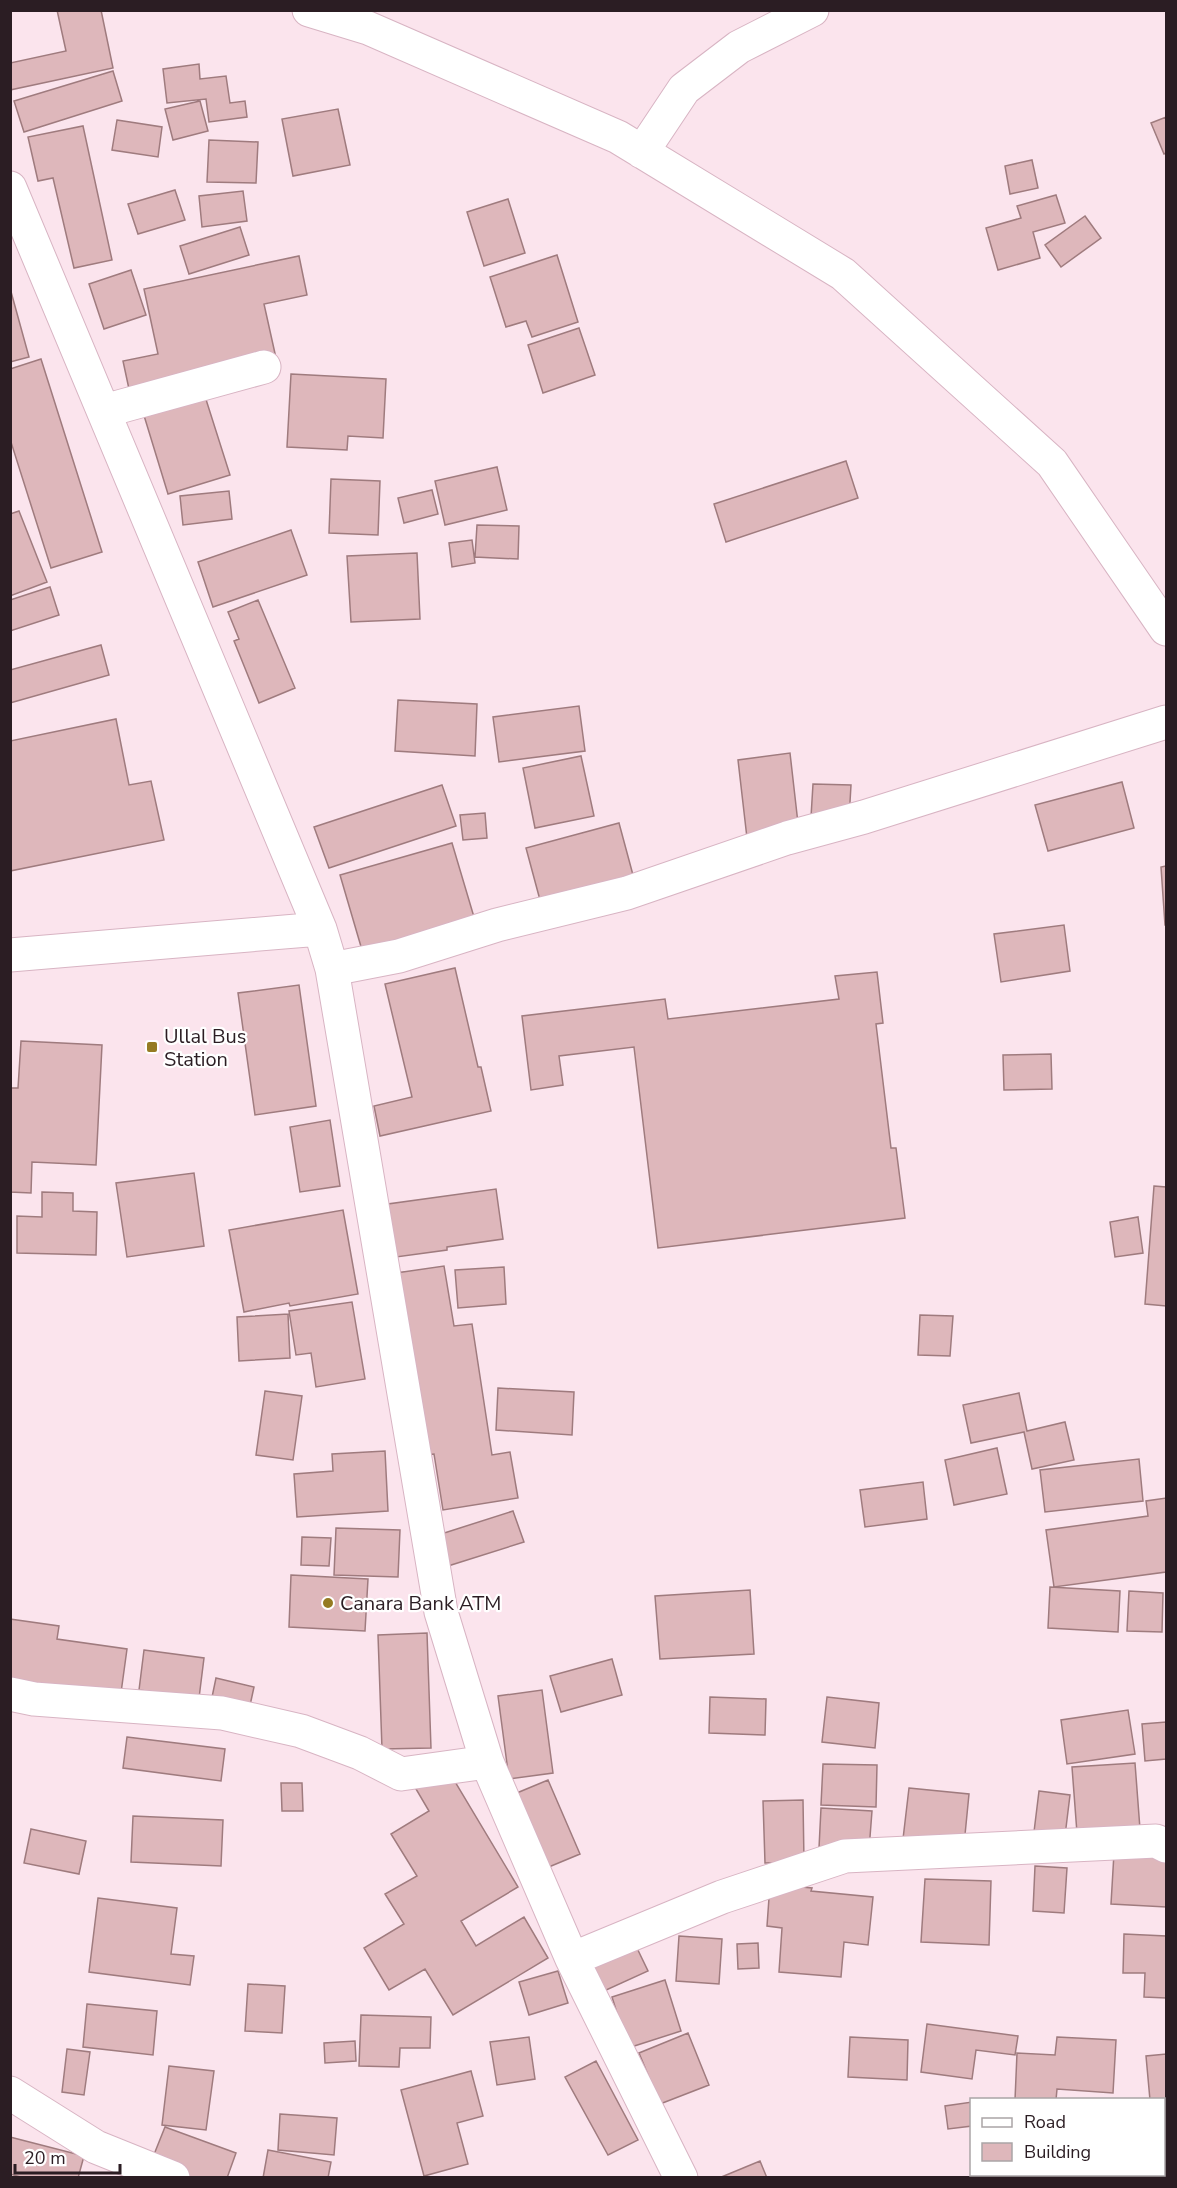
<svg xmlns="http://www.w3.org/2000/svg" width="1177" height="2188" viewBox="0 0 1177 2188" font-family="'Nunito Sans',sans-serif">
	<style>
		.building { fill: #deb7bb; stroke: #9f7b7e; stroke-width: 1.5 }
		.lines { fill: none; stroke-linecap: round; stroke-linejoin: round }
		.minor-casing { stroke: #d8b4c3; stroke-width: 35 }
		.minor { stroke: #fff; stroke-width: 33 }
		.poi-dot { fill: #957b22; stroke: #fff; stroke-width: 2 }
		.labels { text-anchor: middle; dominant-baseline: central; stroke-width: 4.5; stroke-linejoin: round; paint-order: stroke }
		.poi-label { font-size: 20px; fill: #2b1d23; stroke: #fff; text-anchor: start }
	</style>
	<rect width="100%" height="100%" fill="#fbe4ed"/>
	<!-- building -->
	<path class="building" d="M57,10H101L113,68L10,90V63L66,51Z
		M199,64L200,79L226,76L230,103L245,101L247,117L209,122L206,99L167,103L163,69Z
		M113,71L122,101L24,132L14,101Z
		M200,101L208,131L173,140L165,109Z
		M338,109L350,165L293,176L282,119Z
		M1166,117V153L1164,154L1151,123Z
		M117,120L162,127L158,157L112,150Z
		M83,126L112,260L74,268L53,178L38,181L28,137Z
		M209,140L258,142L256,183L207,182Z
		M1032,160L1038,188L1010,194L1005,166Z
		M175,190L185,220L138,234L128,204Z
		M243,191L247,221L202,227L199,196Z
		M1056,195L1065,223L1033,232L1040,258L998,270L986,228L1021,218L1017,206Z
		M508,199L525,253L484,266L467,212Z
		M1085,216L1101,238L1061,267L1045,245Z
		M240,227L249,255L189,274L180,246Z
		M557,255L578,322L532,337L526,321L506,327L490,277Z
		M299,256L307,295L264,304L276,358L129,389L123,361L158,354L144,289Z
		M131,270L146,315L104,329L89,284Z
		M10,288L29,357L10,362Z
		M579,328L595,375L543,393L528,345Z
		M41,359L102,552L51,568L10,439V369Z
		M291,374L386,379L383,438L348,436L347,450L287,447Z
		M203,390L230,475L168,494L142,409Z
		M846,461L858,498L726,542L714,504Z
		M497,467L507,510L445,525L435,481Z
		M331,479L380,481L378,535L329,533Z
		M432,490L438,514L404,523L398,498Z
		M229,491L232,519L183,525L180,496Z
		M19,511L47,582L10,596V514Z
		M477,525L519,526L518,559L475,557Z
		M291,530L307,575L213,607L198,562Z
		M472,540L475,563L452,567L449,543Z
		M417,553L420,619L351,622L347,556Z
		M50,587L59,615L10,631V600Z
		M258,600L295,688L259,703L234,641L239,639L228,612Z
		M101,645L109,675L10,703V670Z
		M398,700L477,704L475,756L395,751Z
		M579,706L585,751L499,762L493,717Z
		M116,719L129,785L151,781L164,840L10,871V741Z
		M790,753L799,832L747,838L738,760Z
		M581,756L594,816L535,828L523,768Z
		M1122,782L1134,828L1048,851L1035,805Z
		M813,784L851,785L849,819L811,817Z
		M442,785L456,826L329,868L314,827Z
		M485,813L487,838L463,840L460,815Z
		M619,823L633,875L540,900L526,848Z
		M452,843L474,917L362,950L340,875Z
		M1166,866V925H1165L1161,867Z
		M1064,925L1070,971L1001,982L994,934Z
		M455,968L478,1067H481L491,1111L380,1136L374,1106L412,1097L385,984Z
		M877,972L883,1023L876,1024L891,1148H896L905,1218L658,1248L634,1047L559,1056L563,1085L531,1090L522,1016L665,999L668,1019L839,999L835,976Z
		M299,985L316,1106L255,1115L238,993Z
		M21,1041L102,1045L96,1165L32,1162L31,1193L10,1192V1088H18Z
		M1051,1054L1052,1089L1004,1090L1003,1055Z
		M330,1120L340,1186L300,1192L290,1127Z
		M194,1173L204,1246L127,1257L116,1183Z
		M1154,1186L1166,1187V1306L1145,1304Z
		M496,1189L503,1239L447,1247V1250L396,1257L388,1204Z
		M42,1192L73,1193V1211L97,1212L96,1255L17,1253V1216L42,1217Z
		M343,1210L358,1294L290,1306L289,1303L244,1312L229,1230Z
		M1138,1217L1143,1253L1115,1257L1110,1222Z
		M444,1266L454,1326L472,1324L492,1455L510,1452L518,1498L443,1510L434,1454L424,1455L396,1273Z
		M504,1267L506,1304L458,1308L455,1270Z
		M352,1302L365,1379L316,1387L311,1353L296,1355L289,1311Z
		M288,1314L290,1358L239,1361L237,1317Z
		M920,1315L953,1316L950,1356L918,1355Z
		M498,1388L574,1392L572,1435L496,1430Z
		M265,1391L302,1396L293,1460L256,1455Z
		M1019,1393L1027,1431L1065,1422L1074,1460L1032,1469L1024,1432L971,1443L963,1405Z
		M997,1448L1007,1494L954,1505L945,1460Z
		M385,1451L388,1511L297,1517L294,1474L333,1471L332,1454Z
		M1139,1459L1143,1501L1045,1512L1040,1470Z
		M923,1482L927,1519L865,1527L860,1490Z
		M1166,1498V1572L1054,1587L1046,1530L1148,1516L1146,1501Z
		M513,1511L524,1542L448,1566L438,1535Z
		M336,1528L400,1530L398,1577L334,1575Z
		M302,1537L331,1538L329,1566L301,1565Z
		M291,1575L368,1579L365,1631L289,1627Z
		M1050,1587L1120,1591L1118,1632L1048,1628Z
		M750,1590L754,1654L660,1659L655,1596Z
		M1129,1591L1163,1593L1162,1632L1127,1631Z
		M10,1619L59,1626L57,1639L127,1649L120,1700L10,1685Z
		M427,1633L431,1748L382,1749L378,1635Z
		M144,1650L204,1658L199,1698L139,1690Z
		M612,1659L622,1695L561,1712L550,1676Z
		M216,1678L254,1687L249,1710L211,1702Z
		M542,1690L553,1773L509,1779L498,1696Z
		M710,1697L766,1699L765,1735L709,1733Z
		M827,1697L879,1703L875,1748L822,1742Z
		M1128,1710L1135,1754L1067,1764L1061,1720Z
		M1166,1722V1759L1145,1761L1142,1724Z
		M127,1737L225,1749L221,1781L123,1768Z
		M1135,1763L1140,1829L1077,1833L1072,1767Z
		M823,1764L877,1765L876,1807L821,1805Z
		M448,1770L518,1887L461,1921L476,1946L524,1917L548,1958L453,2015L425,1969L389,1990L364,1948L404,1924L385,1894L417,1876L391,1834L429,1811L416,1789Z
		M548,1780L580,1854L544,1869L512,1795Z
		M281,1783H302L303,1811H282Z
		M909,1788L969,1794L964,1845L903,1839Z
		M1039,1791L1070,1795L1064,1844L1033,1840Z
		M803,1800L804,1862L765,1863L763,1801Z
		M821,1808L872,1811L869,1850L819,1848Z
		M133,1816L223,1820L221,1866L131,1862Z
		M31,1829L86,1841L79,1874L24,1863Z
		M1114,1853L1166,1857V1907L1111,1904Z
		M1035,1866L1067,1868L1064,1913L1033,1911Z
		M925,1879L991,1881L989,1945L921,1942Z
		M770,1884L812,1888L811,1891L873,1897L868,1945L844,1942L841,1977L779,1972L782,1928L767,1926Z
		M98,1898L177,1908L171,1954L194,1956L190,1985L89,1972Z
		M1124,1934L1166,1936V1998L1144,1997L1145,1973H1123Z
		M679,1936L722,1939L719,1984L676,1981Z
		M758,1943L759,1968L738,1969L737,1944Z
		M635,1944L648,1971L604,1991L592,1963Z
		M558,1971L568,2003L529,2015L519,1982Z
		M665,1980L681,2031L628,2048L612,1997Z
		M248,1984L285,1986L282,2033L245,2031Z
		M87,2004L157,2011L153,2055L83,2047Z
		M361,2015L431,2017L430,2048H400L399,2067L359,2066Z
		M927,2024L1018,2036L1015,2055L976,2050L972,2079L921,2072Z
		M688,2033L709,2085L660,2104L639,2053Z
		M529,2037L535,2079L497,2085L490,2042Z
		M850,2037L908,2040L907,2080L848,2077Z
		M1057,2037L1116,2040L1113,2093L1057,2089L1056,2100H1015L1017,2053L1055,2055Z
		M355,2041L356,2061L325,2063L324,2043Z
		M67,2049L90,2052L84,2095L62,2092Z
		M1166,2054V2106H1164V2100H1150L1146,2056Z
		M596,2061L638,2140L608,2155L565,2077Z
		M169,2066L214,2071L206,2130L162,2125Z
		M471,2071L483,2116L457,2123L468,2164L424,2176L401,2090Z
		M972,2102V2126L948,2129L945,2106Z
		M280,2114L337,2118L334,2155L278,2150Z
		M165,2127L236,2153L227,2178H193L151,2162Z
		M10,2137L84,2156L78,2178H24L10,2174Z
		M268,2150L331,2162L328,2178H263Z
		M760,2161L767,2178H719Z
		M1069,2174H1120L1108,2178H1070Z"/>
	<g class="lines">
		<!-- minor casing -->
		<g class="minor-casing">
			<path id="minor" d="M309,10L368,28L618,137L843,274L1052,463L1166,629
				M642,152L684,89L739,47L812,10
				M10,188L320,929L332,969L441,1612L487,1762L572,1959L681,2178
				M104,411L264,367
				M10,955L320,929
				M332,969L399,956L497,925L627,893L787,838L864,817L1166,722
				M10,1694L34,1699L222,1713L301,1731L360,1753L401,1774L487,1762
				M572,1959L722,1897L845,1856L1156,1841L1166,1846
				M10,2093L96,2147L173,2178"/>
		</g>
		<!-- minor -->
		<use href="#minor" class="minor"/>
	</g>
	<!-- markers -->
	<g class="poi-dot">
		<rect x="146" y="1041" width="12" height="12" rx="3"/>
		<circle cx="328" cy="1603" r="6"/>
	</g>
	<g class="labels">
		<!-- poi labels -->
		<g class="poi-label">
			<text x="164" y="1036">Ullal Bus<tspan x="164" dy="23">Station</tspan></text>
			<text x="340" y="1603">Canara Bank ATM</text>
		</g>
	</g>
	<!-- border -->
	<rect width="1177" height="2188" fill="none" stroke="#2b1d23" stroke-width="24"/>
	<!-- legend -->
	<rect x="970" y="2098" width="195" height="78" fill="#ffffff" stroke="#aaa5a7" stroke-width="1.5"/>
	<rect x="982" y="2118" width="30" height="9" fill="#ffffff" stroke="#aaa5a7" stroke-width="1.5"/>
	<text x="1024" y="2128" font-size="18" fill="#2b1d23">Road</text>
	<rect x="982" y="2143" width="30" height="18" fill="#deb7bb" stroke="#aaa5a7" stroke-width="1.5"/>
	<text x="1024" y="2158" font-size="18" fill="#2b1d23">Building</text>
	<!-- scale -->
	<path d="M15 2164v9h105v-9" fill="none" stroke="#2b1d23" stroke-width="3"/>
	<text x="24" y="2164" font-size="18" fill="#2b1d23" stroke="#ffffff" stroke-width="4.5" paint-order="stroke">20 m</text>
</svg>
